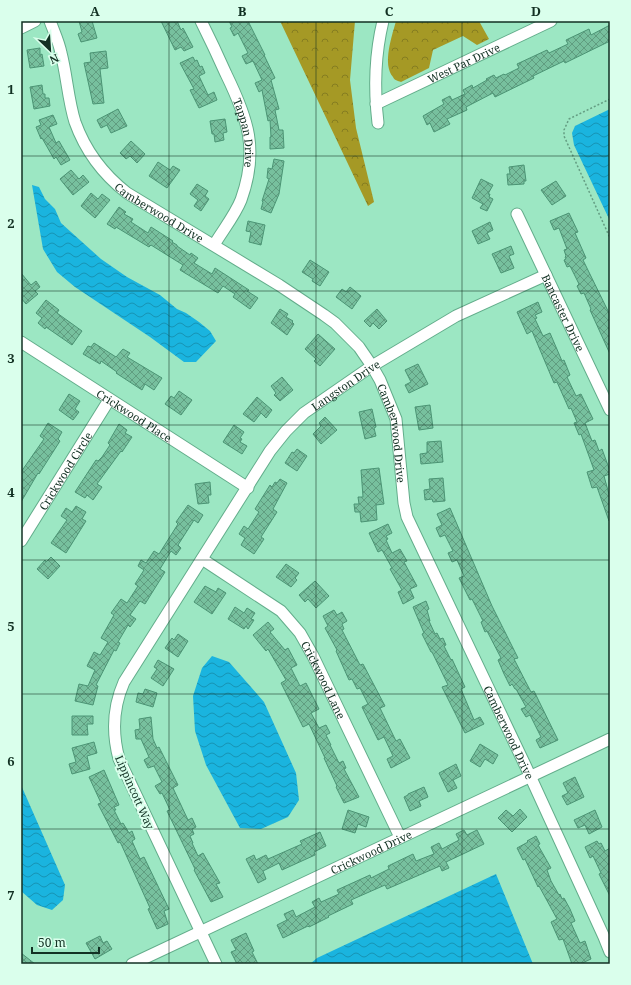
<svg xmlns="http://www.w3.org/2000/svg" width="631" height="985" viewBox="0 0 631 985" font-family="'Noto Serif',serif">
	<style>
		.forest { fill: url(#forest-crowns) }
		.water { fill: url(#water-waves) }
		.building { fill: url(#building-cross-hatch); stroke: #4b9474 }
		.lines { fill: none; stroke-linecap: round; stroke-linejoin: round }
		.minor-casing { stroke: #63ad8b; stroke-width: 13 }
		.path { stroke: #649d82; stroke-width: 1.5; stroke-dasharray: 2 2; stroke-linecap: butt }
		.minor { stroke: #fff; stroke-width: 11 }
		.grid { fill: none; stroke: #123123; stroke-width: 1; stroke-opacity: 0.55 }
		.labels { text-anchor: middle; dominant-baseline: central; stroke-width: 4; stroke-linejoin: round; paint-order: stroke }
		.street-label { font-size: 11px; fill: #123123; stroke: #daffec }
		.neatline { fill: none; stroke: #123123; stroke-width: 1.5 }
		.grid-label { font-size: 13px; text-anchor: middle; font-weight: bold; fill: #123123 }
	</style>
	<defs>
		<pattern id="forest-crowns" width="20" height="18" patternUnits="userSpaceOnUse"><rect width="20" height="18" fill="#a59925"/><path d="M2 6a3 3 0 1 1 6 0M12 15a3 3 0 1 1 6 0" fill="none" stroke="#857d20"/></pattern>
		<pattern id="water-waves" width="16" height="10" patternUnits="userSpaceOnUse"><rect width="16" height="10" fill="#1ab4df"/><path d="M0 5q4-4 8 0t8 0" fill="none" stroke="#1693b4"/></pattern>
		<pattern id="building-cross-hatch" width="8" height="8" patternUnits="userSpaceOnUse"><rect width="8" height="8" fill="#77c09e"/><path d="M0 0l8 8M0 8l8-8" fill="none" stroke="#609d80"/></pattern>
	</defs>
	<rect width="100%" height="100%" fill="#9ce7c3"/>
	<!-- forest -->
	<path class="forest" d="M280,21H355L350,80L356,128L374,202L368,206Z
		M396,21H479L489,39L477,45L463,36L433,50L429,68L401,82C398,81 394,80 393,77C382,64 392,36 396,21Z"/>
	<!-- water -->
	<path class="water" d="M610,109V221L574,145L572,133L575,126Z
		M32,185L39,187L45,199L55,209L61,223L101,259L127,277L160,295L177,309L186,313L199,322L210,331L216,341L196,362H184L150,337L75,287L57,272L43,249Z
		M212,656L229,662L264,702L296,773L299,800L288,817L261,829L240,828L206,765L195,731L193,696L202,668Z
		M21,785L65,885L63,900L52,910L37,905L21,891Z
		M496,874L533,964H310L317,958Z"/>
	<!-- building -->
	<path class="building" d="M79,21H92L97,38L81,42L78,34L82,32Z
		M161,21H177L181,30L183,28L193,47L184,51L181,47L175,50Z
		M229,21H248L265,55H264L275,78L271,80L279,109L275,110L279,130H283L284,148L270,149V137H271L270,120L268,121L262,90L259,92L255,83L262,80L253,61L246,64L242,56L248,53L238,33L234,36L230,28L232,27Z
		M610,25V41L565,63L564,61L533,76L534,78L495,97L493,93L466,107L467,110L447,119L450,124L434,132L430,123L427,125L423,116L444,104L442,100L450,96L452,100L465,94L463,90L472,85L473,88L487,80L486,79L494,75L496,78L504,74L505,75L519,68L517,64L547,50L549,53L568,44L566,40L589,29L591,35Z
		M40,48V55L42,54L44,66L30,68L27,50Z
		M106,51L108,68L100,69L104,103L93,104L84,63L91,62L90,53Z
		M193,57L195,61L197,60L200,67L202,66L205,73L199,76L208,95L214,92L217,100L199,108L190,90L194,89L180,63Z
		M42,85L43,94H45V98H49L50,106L34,109L30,87Z
		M118,109L127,126L111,133L107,125L101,128L97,120Z
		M53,115L57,124L49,127L56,143L59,141L70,160L61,165L56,157L54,159L42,138L41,139L36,127L41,125L39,120Z
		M225,119L227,132L223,133L224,140L215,142L214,134H212L210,121Z
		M131,141L145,154L137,163L130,156L126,159L120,153Z
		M274,159L284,161L279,194L271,213L261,209L263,202L262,201L269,179L267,178L268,168L272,169Z
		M158,162L170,170L173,166L180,170L167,188L149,176Z
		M524,165L526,181H524V184L508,185L507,174H510L509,167Z
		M71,170L79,179L83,175L89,182L73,195L60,179Z
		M481,179L493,185L488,194H490L489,197L493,199L487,211L480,208L483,204L472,198Z
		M556,181L566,196L552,205L541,190Z
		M197,184L208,191L205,196L209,199L201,211L194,206L198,200L190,194Z
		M91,193L98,199L102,194L110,200L95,218L81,206Z
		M119,207L126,212L124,214L133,219L131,222L148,233L151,227L173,241L172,242L177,245V246L190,255L191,253L198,258L194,263L212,274L215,268L249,290L247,291L258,298L250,309L233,297L235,294L223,286L218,293L180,270L183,265L151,245L149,247L116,227L115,229L107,224Z
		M569,213L578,232L575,233L586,258L583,260L610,315V354L590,310L591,309L584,293L581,294L577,286L579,284L570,266L567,267L564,260L566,259L565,257L566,256L564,250L567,249L559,228L554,230L550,221Z
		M248,221L265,225L261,245L249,242L251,232L246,231Z
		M490,222L493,230L487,233L490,239L478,244L472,231Z
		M511,246L514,254L509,256L514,268L501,273L492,254Z
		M310,260L329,272L320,286L312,281L313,279L302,272Z
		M21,273L31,285L36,281L40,287L35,291L38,294L26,304L21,298Z
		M350,287L361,296L352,309L336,297L342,289L346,292Z
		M46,300L59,310L57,313L82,331L72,345L46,327L45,329L38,323L42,318L36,313Z
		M538,302L542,312L535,315L537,318L535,319L543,336L550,333L562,361L564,360L570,375L567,377L576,396L581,394L593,419L585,423L592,441L595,440L599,451L602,449L610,471V474L604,476L610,498V521H609L597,487L592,488L587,472L594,470L581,434L579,435L574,423L577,422L571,408L569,409L557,382L554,383L532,331L527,334L517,312Z
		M280,309L288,314L286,317L293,321L292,322L294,324L287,335L271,323Z
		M377,309L387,321L379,329L373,323L370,327L364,321Z
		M318,334L335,349L320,366L314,361L316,359L305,349Z
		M94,343L116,357L123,349L130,353L127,357L162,378L154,390L145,384L142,390L116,373L117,372L101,361L100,364L83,354L88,346L91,347Z
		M418,364L428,384L409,393L405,385L411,382L405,370Z
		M282,377L293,390L280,401L274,395L276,393L271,386Z
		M179,391L192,400L181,415L165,404L171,396L174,398Z
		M69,394L80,401L75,409L79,412L73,420L59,410Z
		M257,397L272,410L266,418L261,413L254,422L243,414Z
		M430,405L433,428L419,430L415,407Z
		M372,409L376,427L374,428L376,436L365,439L359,412Z
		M325,417L337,430L321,444L313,434L321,426L319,423Z
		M48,423L62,432L58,439L60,441L39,474L38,473L21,502V472L44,439L40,436Z
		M119,424L127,430L125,433L132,437L122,452L121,451L97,484L102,487L93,500L87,495L85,498L75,492L96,460L98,461L102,457L110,445L108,443Z
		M234,425L244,432L240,438L242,439L240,442L247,446L242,454L223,442Z
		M441,441L443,462L421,464L420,454L427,453V442Z
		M297,449L307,456L297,471L285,463L292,452L294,453Z
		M379,468L384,504L376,505L377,520L361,522L360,512H355L354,504H359L358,497H363L361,470Z
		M443,478L445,501L433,502L432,499L425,500L424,490L430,489L429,479Z
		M280,479L287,483L273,509L277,512L261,537L264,539L254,554L241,545L245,538L239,534L244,526L248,529L259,512L255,509L270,485L272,487L275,482L277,483Z
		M210,482L211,495H208L209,503L198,504L195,484Z
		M188,505L203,515L198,523L194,520L178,545L181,548L176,555L171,551L160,569L165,572L145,604L140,601L130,615L136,619L130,627L128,625L118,642L120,643L116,651L114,650L96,685L98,686L93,705L75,701L79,684L88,686L95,670L87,666L94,652L100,655L108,642L101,638L114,615L111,613L121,599L127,603L138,586L135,584L144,570L138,566L141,560L146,563L154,551L159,554L178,524L176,522Z
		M76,506L86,512L82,519L86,521L66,553L51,543L67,520L61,516L66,508L72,512Z
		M450,508L492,606L518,658L514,659L531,692L534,691L558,740L540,748L536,740L541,737L530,715L526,717L521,709L526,707L516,689H515L512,684L510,686L504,674L498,660L501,658L487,631L485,632L481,622L483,621L472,599L470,600L459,578L464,576L457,560L452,562L448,553L453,551L445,535L440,537L436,528L442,525L437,514Z
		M388,524L392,533L386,536L388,539L386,540L392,553L400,549L407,561L404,562L417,586L410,589L414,598L403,604L398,592L402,590L390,569L392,568L382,550L378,552L369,533Z
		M51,557L60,566L48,579L37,569L45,560L46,562Z
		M286,564L299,573L295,578L297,580L291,587L276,577Z
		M315,581L329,596L316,608L308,599L305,602L299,595Z
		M205,586L216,592L218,588L226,593L212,614L194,602Z
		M426,601L429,609L427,610L430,621H429L435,634L437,633L440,639L443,638L446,645L444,646L451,660L452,659L465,687L461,689L474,720L480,717L484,724L465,733L442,687L448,685L432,652H431L422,634L424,633L413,607Z
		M235,607L244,613L247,608L255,613L251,619L254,620L248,629L246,626L244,629L228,619Z
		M334,610L337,615L342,612L347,621L342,624L344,629L342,630L360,665L363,664L385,706L380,708L396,741L400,739L410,758L391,768L387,759L393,756L384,737L378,740L362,707L368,704L360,688L357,689L352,679L349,680L336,651L337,650L325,628L328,626L323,616Z
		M268,622L274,629L270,632L285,650L288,648L297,665L291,668L300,686L306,683L319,709L311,713L319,728L326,725L330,733L326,735L331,745H330L339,763L343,761L346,768L344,769L359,797L344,803L336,787L337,786L324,758H325L309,724L303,727L281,683L286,680L268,649L266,651L253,635Z
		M178,634L188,641L178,657L165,648L172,638L174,640Z
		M158,660L174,669L163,686L151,678L157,669L154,667Z
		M145,689L157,693L153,707L136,702L138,693L143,694Z
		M72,716H93V724H87L88,735H72Z
		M151,717L153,739L157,748L159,747L178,785L173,788L188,820L192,818L196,827L192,829L194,834L190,836L193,843H192L198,856L203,853L220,883L216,884L223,897L211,902L194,870L195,869L167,811L170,810L162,793L160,794L155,786L162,782L154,766L148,768L144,760L149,757L141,739H136L135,730L140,729L139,719Z
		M94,742L97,753L87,756L90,769L72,774L69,764L76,762L72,748Z
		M480,744L498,755L493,764L485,759L480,767L470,761Z
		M456,764L461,776L453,780L457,788L448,792L439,773Z
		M104,770L119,805L114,807L116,810H114L121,824L123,823L129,833L132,831L135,839L132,841L140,859L144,857L169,909L164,911L168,924L157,929L148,909L150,908L122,846L120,842L118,843L98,804L101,803L89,777Z
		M575,777L584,797L567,805L562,796L568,793L563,783Z
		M424,787L428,797L419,801L421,806L410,811L404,797L408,795V794Z
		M520,809L527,817L512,832L498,818L506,810L513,816Z
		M348,810L369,817L366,827L358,824L355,833L342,829Z
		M595,810L602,827L589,834L585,825L578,828L574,820Z
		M464,830L467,835L477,830L484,844L446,862L449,868L442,871L440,866L387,889L385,885L351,900L353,904L328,916L329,917L309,927L308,926L283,938L277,925L287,920L284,914L293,910L296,917L315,907L312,902L319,898L321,902L339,894L337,890L370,875L371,878L389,869L388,866L413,854L416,861L434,854L431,847L439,843L442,849L459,840L456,834Z
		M320,832L326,846L314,852L315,855L282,870L279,863L263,871L266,879L258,883L246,859L254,855L256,860L266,855L268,859L302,844L300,841Z
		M536,836L540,844L538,845L551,868L547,870L551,881L559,895L560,894L562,899L564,898L570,909L575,921L571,923L580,943L585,941L591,959L580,964H572L563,939L559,940L551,922L557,919L539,886L538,887L525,859L523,860L517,848L528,842L527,841Z
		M597,841L599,844L601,843L605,851L610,848V896L599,874L601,873L593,856L590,858L585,847Z
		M246,933L254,951L252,952L258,964H237L231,952L236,950L231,940Z
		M100,936L103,943L107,941L112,949L95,959L86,943Z
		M21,953L35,964H21Z"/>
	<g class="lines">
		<!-- minor casing -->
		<g class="minor-casing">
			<g id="minor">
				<path id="s1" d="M50,21C54,32 59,42 61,53C67,76 68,100 75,122C85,150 104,175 127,193L279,285L324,315L335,323L359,347L372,366L380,380L396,419L404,503L407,517L526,767L604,937L610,952"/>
				<path id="s2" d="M201,21C210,39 218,56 226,74C248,119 259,150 241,200C235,215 223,230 214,245"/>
				<path d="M21,28L35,21"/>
				<path id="s3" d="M376,104L551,21"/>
				<path d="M378,123C374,89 375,54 383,21"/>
				<path id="s4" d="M517,214L610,410"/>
				<path id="s5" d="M21,342L248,488"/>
				<path id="s6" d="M21,541L109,400"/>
				<path id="s7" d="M202,559L281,611L300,633L313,656L400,837"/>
				<path id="s8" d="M132,964L610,739"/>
				<path id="s9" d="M216,964L119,759C112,733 113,707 124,682L270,451L286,431L304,413L372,366L456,316L546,275"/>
			</g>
		</g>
		<!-- path -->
		<path class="path" d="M610,99L569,119L564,130V136L610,238"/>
		<!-- minor -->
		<use href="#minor" class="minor"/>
	</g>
	<!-- grid -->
	<path class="grid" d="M169,21V964M316,21V964M462,21V964M21,156H610M21,291H610M21,425H610M21,560H610M21,694H610M21,829H610"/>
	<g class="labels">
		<!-- street labels -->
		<g class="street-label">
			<text stroke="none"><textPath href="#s3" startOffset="97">West Par Drive</textPath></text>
			<text stroke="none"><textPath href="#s2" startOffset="121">Tappan Drive</textPath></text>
			<text stroke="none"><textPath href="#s1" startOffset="231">Camberwood Drive</textPath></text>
			<text stroke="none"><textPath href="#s4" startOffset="109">Bancaster Drive</textPath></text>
			<text stroke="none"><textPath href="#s9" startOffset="680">Langston Drive</textPath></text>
			<text stroke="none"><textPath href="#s5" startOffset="135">Crickwood Place</textPath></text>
			<text stroke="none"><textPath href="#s1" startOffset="567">Camberwood Drive</textPath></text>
			<text stroke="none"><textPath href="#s6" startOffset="83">Crickwood Circle</textPath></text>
			<text stroke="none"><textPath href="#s7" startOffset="176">Crickwood Lane</textPath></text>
			<text stroke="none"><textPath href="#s1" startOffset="891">Camberwood Drive</textPath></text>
			<text transform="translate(135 792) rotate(66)">Lippincott Way</text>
			<text stroke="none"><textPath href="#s8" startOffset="264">Crickwood Drive</textPath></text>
		</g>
	</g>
	<!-- border -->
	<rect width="631" height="985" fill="none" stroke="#daffec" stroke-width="44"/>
	<!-- north arrow -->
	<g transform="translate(50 50) rotate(155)" stroke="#daffec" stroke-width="3" paint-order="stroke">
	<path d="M0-3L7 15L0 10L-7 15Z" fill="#123123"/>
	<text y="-6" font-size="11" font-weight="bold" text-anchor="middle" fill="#123123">N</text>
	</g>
	<!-- scale -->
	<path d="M32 947v6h67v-6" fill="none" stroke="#123123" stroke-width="2"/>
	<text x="38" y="947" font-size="12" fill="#123123" stroke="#daffec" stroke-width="3" paint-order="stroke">50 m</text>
	<rect x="22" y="22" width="587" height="941" class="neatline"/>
	<g class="grid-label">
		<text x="95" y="16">A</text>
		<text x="242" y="16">B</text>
		<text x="389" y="16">C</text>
		<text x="536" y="16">D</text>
		<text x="11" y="94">1</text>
		<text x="11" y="228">2</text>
		<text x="11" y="363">3</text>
		<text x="11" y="497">4</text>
		<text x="11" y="631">5</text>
		<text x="11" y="766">6</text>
		<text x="11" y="900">7</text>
	</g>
</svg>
